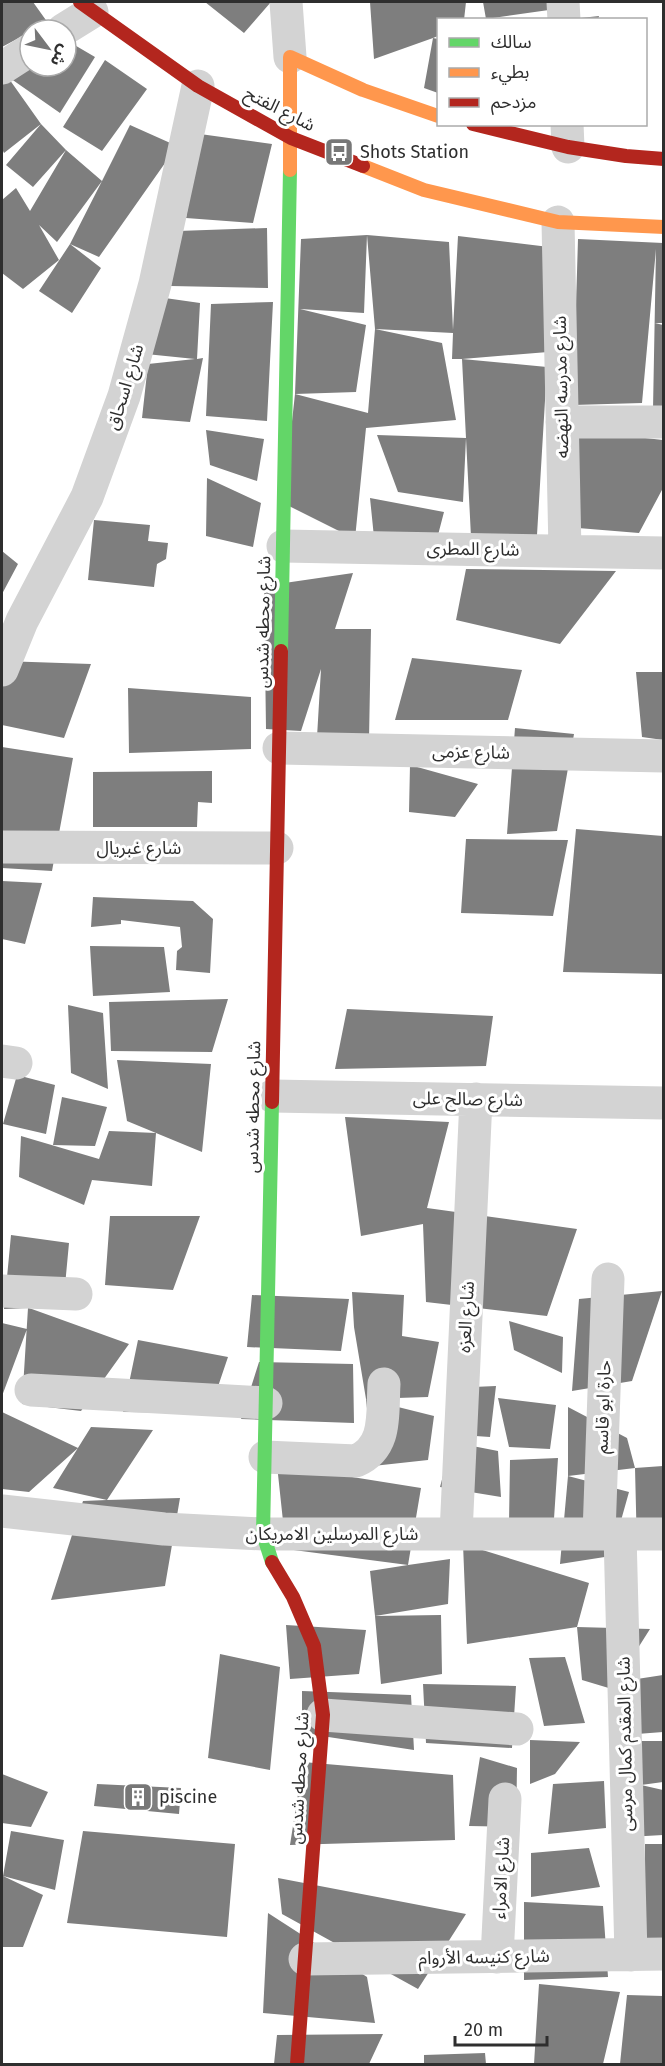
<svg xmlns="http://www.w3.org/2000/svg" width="665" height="2066" viewBox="0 0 665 2066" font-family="'Fira Sans','Noto Sans Arabic',sans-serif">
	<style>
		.building { fill: #7e7e7e }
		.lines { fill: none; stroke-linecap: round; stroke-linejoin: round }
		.street { stroke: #d3d3d3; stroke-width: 33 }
		.fast { stroke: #63d668; stroke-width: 14 }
		.slow { stroke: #ff974d; stroke-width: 14 }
		.jam { stroke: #b3261e; stroke-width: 14 }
		.labels { text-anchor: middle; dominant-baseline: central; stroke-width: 6; stroke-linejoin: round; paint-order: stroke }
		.street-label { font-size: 18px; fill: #2e2e2e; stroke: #fff }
		.poi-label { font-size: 18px; fill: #2e2e2e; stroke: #fff; text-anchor: start }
	</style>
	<rect width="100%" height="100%" fill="#fff"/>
	<!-- building -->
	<path class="building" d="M2,2H33L48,23L35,30H30V32L2,47Z
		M205,2H271L244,33Z
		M370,2H466L464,20H438V36L433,38L438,39V93L424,88L433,38L374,59Z
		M483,2H559L563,8L486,19Z
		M599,16L598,20H581V18Z
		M66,40L95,57L60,113L7,76L30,66H66Z
		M105,60L147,89L102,151L63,127Z
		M7,76L41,124L66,150L102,181L130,125L177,146L99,257L70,244L102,181L57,242L39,225L59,260L23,289L2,273V200L16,188L30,211L66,150L33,187L6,165L41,124L4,153L2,149V79Z
		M200,134L272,144L253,223L186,218Z
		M267,228L268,288L171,286L178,231Z
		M367,235L364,313L300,309L366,325L356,392L295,394L301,239L367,235L449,242L453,330L458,236L549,247L548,352L462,359L547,367L537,535L471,537L462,359H452L453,333L375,329L442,343L456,420L366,428L355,539L283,503L295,394L368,413L375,329Z
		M578,239L663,243V323H655L663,325V408L653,409L656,249L642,403L573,405Z
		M70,244L101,268L72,313L39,291Z
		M165,298L200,303L197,359L203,358L190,422L142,418L148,364L195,359L146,354Z
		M273,302L267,421L206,416L211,304Z
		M206,430L264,439L257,481L210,465Z
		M574,430L663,440V488L639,533L578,528Z
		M377,435L466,438L463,502L398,492Z
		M207,478L261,503L253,547L206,536Z
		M370,498L444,512L438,535L375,547Z
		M94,520L150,525L148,541L168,543L166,559L157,564L154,587L88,580Z
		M2,551L18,564L2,594Z
		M466,569L616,571L560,644L456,620Z
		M353,573L335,629H371L369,740L317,737L321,669L301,731L266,729L264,586Z
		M412,658L522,670L508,720H395Z
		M2,661L91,664L64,738L2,725Z
		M636,672H663V740L642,737Z
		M128,688L251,697V749L129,753Z
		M515,728L574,734L557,831L507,834Z
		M2,747L73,758L52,871L2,868Z
		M410,765L478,784L455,817L409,812Z
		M212,771V803L198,802L197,827H93V772Z
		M576,829L663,836V974L563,972Z
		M466,839L568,840L553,916L461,913Z
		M2,881L42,883L25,944L2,939Z
		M93,897L193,901L213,919L210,973L176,970L177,951L182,947L180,927L121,920V924L91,927Z
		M90,946L164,947L170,992L93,996Z
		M228,999L212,1052L111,1051L109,1002Z
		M68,1005L103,1013L108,1089L71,1073Z
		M347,1009L493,1016L486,1066L335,1069Z
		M117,1060L211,1064L202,1152L156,1133L152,1186L92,1180L84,1205L19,1177L21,1136L99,1159L109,1131L156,1133L127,1121Z
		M17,1075L55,1085L46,1134L3,1124Z
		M62,1097L107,1107L95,1146L53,1145Z
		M345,1117L449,1122L427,1208L577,1229L547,1316L426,1302L423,1224L361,1236Z
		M110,1216H200L173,1290L105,1285Z
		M11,1235L69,1243L63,1307L29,1308L129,1344L81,1411L22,1404L28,1308L4,1309Z
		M662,1291L632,1381L572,1391L579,1299Z
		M352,1292L404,1295L402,1336L439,1342L428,1397L366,1399L434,1416L428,1460L373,1466L366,1399L354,1327Z
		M252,1295L349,1299L341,1351L247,1347Z
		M509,1321L563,1337L562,1373L514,1350Z
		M2,1323L27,1329L2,1396Z
		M138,1340L228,1357L209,1413L123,1412Z
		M259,1362L353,1364L354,1423L241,1419Z
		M496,1386L490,1437L447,1434L450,1388Z
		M498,1398L556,1405L550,1449L509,1447Z
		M568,1407L627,1438L635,1468L663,1466V1542L637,1549L635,1468L568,1476L629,1492L611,1556L560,1564L568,1476Z
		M2,1412L78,1448L29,1492L2,1489Z
		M91,1427L153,1430L107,1500L180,1498L165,1586L51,1600L83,1501L107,1500L53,1488Z
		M452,1442L498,1451L501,1497L440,1487Z
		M558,1458L553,1534L509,1523L510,1460Z
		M277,1465L421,1488L408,1565L450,1559L448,1604L375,1616L370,1571L408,1565L286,1549Z
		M463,1544L589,1583L577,1627L467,1644Z
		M441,1615L442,1674L381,1684L375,1616Z
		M286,1625L366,1630L359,1674L290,1679Z
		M577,1627L650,1629L612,1689L582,1680Z
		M220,1654L280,1667L270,1770L208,1758Z
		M565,1657L585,1723L544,1726L529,1658Z
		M663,1675V1732L637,1734V1679Z
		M423,1684L516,1686L512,1748L426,1743Z
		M302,1691L411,1695L414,1750L302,1733Z
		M530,1740L580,1742L555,1774L530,1784Z
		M635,1741H663V1782L641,1785Z
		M480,1757L517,1768L516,1827L469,1826Z
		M303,1762L453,1775L455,1840L290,1845Z
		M2,1774L48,1792L31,1827L2,1823Z
		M604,1781L606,1828L548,1834L553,1784Z
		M97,1784L181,1788L179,1814L94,1806Z
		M641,1785L663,1790V1835L628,1837Z
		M11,1831L64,1840L55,1890L3,1876Z
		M83,1831L235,1844L227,1937L67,1923Z
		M645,1844H663V1938H645Z
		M589,1848L600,1887L531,1897V1853Z
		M3,1876L43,1895L23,1947H2Z
		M278,1878L466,1914L418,1989L282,1914Z
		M524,1902L603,1906L608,1977L524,1980Z
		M268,1913L367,1977L375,2023L263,2013Z
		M539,1984L620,1992L603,2064H534Z
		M627,1995L663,1996V2064H620Z
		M383,2034L369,2064H274L277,2035Z
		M485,2053L486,2064H424V2055Z"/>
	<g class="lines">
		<!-- street -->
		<path class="street" d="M286,2L290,57
			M563,2L564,20
			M63,30L92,12
			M2,68L30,50
			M567,124L568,147
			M558,222L565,551
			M562,422H664
			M283,546L664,553
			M2,670L22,621L87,497L124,396L155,284L198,86
			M279,748L664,756
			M2,847L277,848
			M2,1061L16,1063
			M272,1096L664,1103
			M2,1291L76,1294
			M31,1390L266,1403
			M265,1457L356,1461C388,1447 382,1414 384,1384
			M2,1511L164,1529L263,1534H664
			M456,1534L476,1099
			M599,1534L608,1279
			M620,1534L631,1955
			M323,1715L517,1729
			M497,1957L505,1799
			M305,1959L664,1954"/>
		<!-- fast -->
		<path class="fast" d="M281,651L290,170
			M272,1102L263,1534L272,1562"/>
		<!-- slow -->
		<path class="slow" d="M363,166L424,190L558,222L664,227
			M290,170V57L363,90L438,116"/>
		<!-- jam -->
		<path class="jam" d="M80,2L198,86L291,138L363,166
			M473,124L568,147L626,156L664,159
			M272,1102L281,651
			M272,1562L293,1597L314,1646L323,1715L297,2064"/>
	</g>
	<!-- icons -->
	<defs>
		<g id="bus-square" transform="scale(1.5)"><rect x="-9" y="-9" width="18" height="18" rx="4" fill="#777" stroke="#fff"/><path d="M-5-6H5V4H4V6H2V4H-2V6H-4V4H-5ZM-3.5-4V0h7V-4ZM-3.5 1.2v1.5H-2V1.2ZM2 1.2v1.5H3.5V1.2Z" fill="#fff"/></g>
		<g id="building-square" transform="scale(1.5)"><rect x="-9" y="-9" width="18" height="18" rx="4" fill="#777" stroke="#fff"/><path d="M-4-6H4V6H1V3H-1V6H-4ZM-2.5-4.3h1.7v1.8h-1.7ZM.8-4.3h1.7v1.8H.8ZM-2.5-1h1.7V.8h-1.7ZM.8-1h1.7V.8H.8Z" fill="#fff"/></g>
	</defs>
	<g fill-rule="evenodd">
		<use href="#bus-square" x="339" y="152"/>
		<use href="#building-square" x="138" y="1797"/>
	</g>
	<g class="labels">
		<!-- street labels -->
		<g class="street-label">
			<text transform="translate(280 109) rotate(27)">شارع الفتح</text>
			<text transform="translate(125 387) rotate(-73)">شارع اسحاق</text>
			<text transform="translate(561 387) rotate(-91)">شارع مدرسه النهضه</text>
			<text transform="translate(473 549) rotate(1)">شارع المطرى</text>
			<text transform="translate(263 622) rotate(-89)">شارع محطه شدس</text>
			<text transform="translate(471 752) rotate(1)">شارع عزمى</text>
			<text x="139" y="848">شارع غبريال</text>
			<text transform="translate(468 1099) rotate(1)">شارع صالح على</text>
			<text transform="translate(253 1107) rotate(-89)">شارع محطه شدس</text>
			<text transform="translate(466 1317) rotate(-87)">شارع العزه</text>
			<text transform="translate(603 1407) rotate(-88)">حارة ابو قاسم</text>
			<text x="332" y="1534">شارع المرسلين الامريكان</text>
			<text transform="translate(625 1744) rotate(-91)">شارع المقدم كمال مرسى</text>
			<text transform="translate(299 1778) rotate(-87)">شارع محطه شدس</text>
			<text transform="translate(501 1878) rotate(-87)">شارع الامراء</text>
			<text transform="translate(484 1957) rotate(-1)">شارع كنيسه الأروام</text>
		</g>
		<!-- poi labels -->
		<g class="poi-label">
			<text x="360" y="152">Shots Station</text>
			<text x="159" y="1797">piscine</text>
		</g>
	</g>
	<!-- border -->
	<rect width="665" height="2066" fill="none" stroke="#2e2e2e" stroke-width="6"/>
	<!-- legend -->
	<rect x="437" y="18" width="210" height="108" fill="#ffffff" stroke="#ababab" stroke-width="1.5"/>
	<rect x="449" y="38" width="30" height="9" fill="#63d668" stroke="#ababab" stroke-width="1.5"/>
	<text x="491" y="48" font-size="18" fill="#2e2e2e">سالك</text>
	<rect x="449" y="68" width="30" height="9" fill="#ff974d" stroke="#ababab" stroke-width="1.5"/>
	<text x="491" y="78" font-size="18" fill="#2e2e2e">بطيء</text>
	<rect x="449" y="98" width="30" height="9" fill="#b3261e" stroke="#ababab" stroke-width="1.5"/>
	<text x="491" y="108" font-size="18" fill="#2e2e2e">مزدحم</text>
	<!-- north arrow -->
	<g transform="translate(48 48) rotate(122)"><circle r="28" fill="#ffffff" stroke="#ababab" stroke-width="1.5"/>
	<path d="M0-4.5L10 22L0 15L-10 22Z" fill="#777777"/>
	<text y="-9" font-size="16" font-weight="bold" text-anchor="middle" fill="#2e2e2e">ش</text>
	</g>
	<!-- scale -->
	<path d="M455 2036v9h92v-9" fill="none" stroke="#2e2e2e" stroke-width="3"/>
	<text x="464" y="2036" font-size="18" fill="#2e2e2e" stroke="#ffffff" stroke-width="4.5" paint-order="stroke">20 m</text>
</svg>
